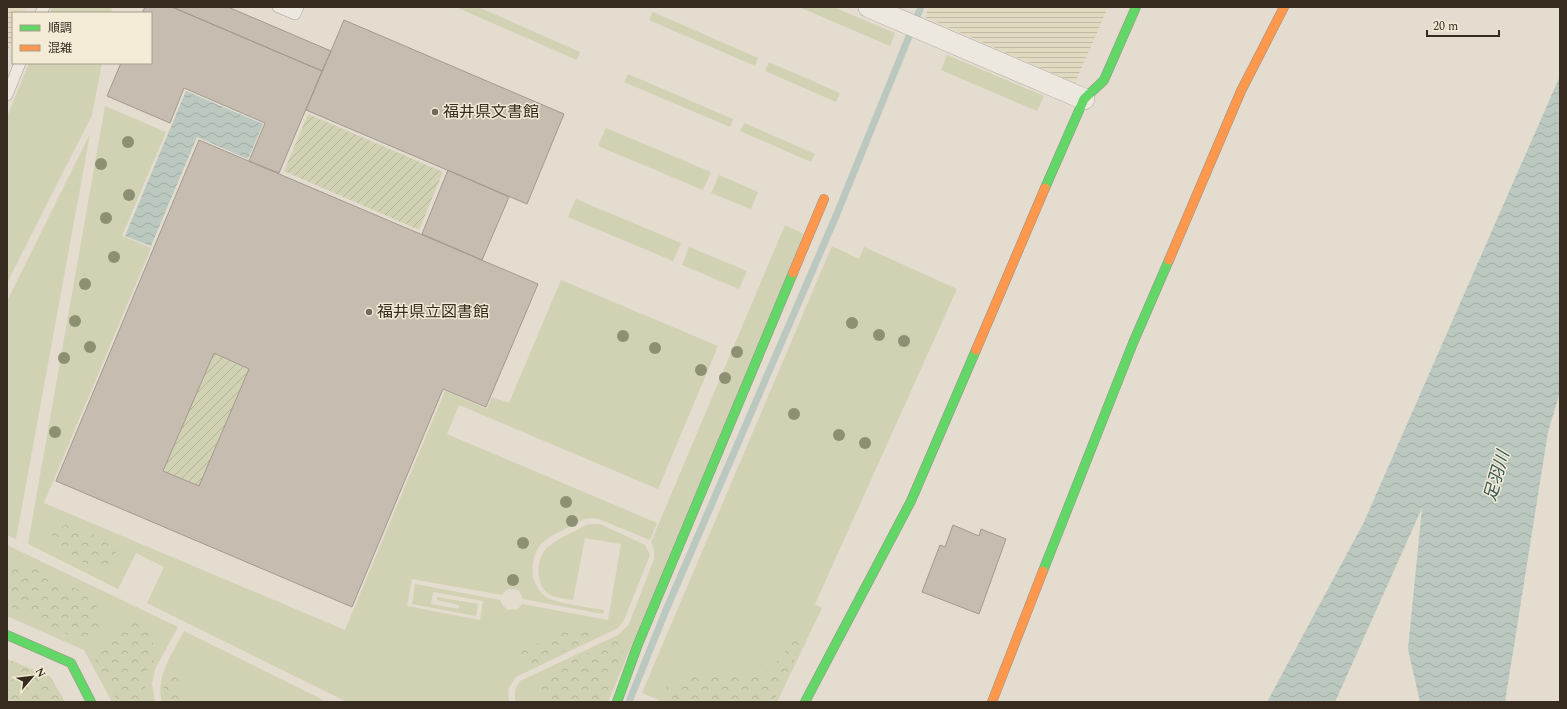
<svg xmlns="http://www.w3.org/2000/svg" width="1567" height="709" viewBox="0 0 1567 709" font-family="Spectral,'Noto Sans JP',serif">
	<style>
		.farmland { fill: url(#farmland-rules) }
		.green { fill: #d1d1b3 }
		.forest { fill: url(#forest-crowns) }
		.garden { fill: url(#garden-furrows) }
		.water { fill: url(#water-waves) }
		.lines { fill: none; stroke-linecap: round; stroke-linejoin: round }
		.stream { stroke: #bac8bf; stroke-width: 7 }
		.building { fill: #c6bcb0; stroke: #a3998e; fill-rule: evenodd }
		.lane-casing { stroke: #a8a298; stroke-width: 12 }
		.street-casing { stroke: #a8a298; stroke-width: 22 }
		.fast-casing { stroke: #989188; stroke-width: 10 }
		.slow-casing { stroke: #989188; stroke-width: 10 }
		.lane { stroke: #ece8e0; stroke-width: 11 }
		.street { stroke: #ece8e0; stroke-width: 21 }
		.fast { stroke: #63d668; stroke-width: 9 }
		.slow { stroke: #ff974d; stroke-width: 9 }
		.tree { fill: #8d9073 }
		.poi-dot { fill: #73695d; stroke: #f3ebd6; stroke-width: 1.5 }
		.labels { text-anchor: middle; dominant-baseline: central; stroke-width: 3; stroke-linejoin: round; paint-order: stroke }
		.poi-label { font-size: 16px; fill: #372b20; stroke: #f3ebd6; text-anchor: start }
		.water-label { font-size: 17px; font-style: italic; fill: #315553; stroke: #f3ebd6 }
	</style>
	<defs>
		<pattern id="farmland-rules" width="6" height="5" patternUnits="userSpaceOnUse"><rect width="6" height="5" fill="#e1dac1"/><path d="M0 2.5h6" fill="none" stroke="#c2bba6"/></pattern>
		<pattern id="forest-crowns" width="20" height="18" patternUnits="userSpaceOnUse"><rect width="20" height="18" fill="#d1d1b3"/><path d="M2 6a3 3 0 1 1 6 0M12 15a3 3 0 1 1 6 0" fill="none" stroke="#b4b49a"/></pattern>
		<pattern id="garden-furrows" width="10" height="10" patternUnits="userSpaceOnUse"><rect width="10" height="10" fill="#d1d1b3"/><path d="M-1 1l2-2M0 10L10 0M9 11l2-2" fill="none" stroke="#b4b49a"/></pattern>
		<pattern id="water-waves" width="16" height="10" patternUnits="userSpaceOnUse"><rect width="16" height="10" fill="#bac8bf"/><path d="M0 5q4-4 8 0t8 0" fill="none" stroke="#a0aca4"/></pattern>
	</defs>
	<rect width="100%" height="100%" fill="#e3dccf"/>
	<!-- farmland -->
	<path class="farmland" d="M7,7H26L24,13H13V38L7,53Z
		M929,7H1108L1075,83L925,17Z"/>
	<!-- green -->
	<path class="green" d="M52,7H112L111,13H50Z
		M456,7H478L580,52L577,60Z
		M799,7H833L895,33L890,46Z
		M653,12L758,58L755,66L649,20Z
		M947,55L1044,96L1037,111L941,70Z
		M769,62L840,93L836,102L765,71Z
		M29,63H102L92,115L7,283V117Z
		M628,74L733,119L730,127L624,82Z
		M105,106L166,132L122,236L151,248L44,503L345,630L445,391L487,409L492,397L509,403L561,280L718,346L658,489L459,405L447,434L657,523L650,540L599,519L591,518L584,519C574,525 551,535 543,542C534,550 531,565 533,577C535,584 540,593 546,597C554,603 592,608 604,610L603,614L523,599L519,591C512,588 506,588 502,595L412,579L407,606L480,620L483,601L433,592L431,604L459,609V605L437,600V597L478,604L476,616L412,604L415,584L500,600L503,606L508,610L518,609L522,604L608,620L621,544L585,538L573,600C567,599 558,598 552,596C535,588 535,561 546,549C553,541 576,531 586,525L593,524H600L645,545L650,555L624,620L618,628L516,677L508,689L509,702H347L147,603L164,567L136,553L118,589L28,544Z
		M744,123L815,154L811,162L740,131Z
		M606,128L711,172L703,190L598,146Z
		M90,134L16,539L7,535V301Z
		M719,175L758,192L751,209L711,193Z
		M576,199L681,243L673,261L568,217Z
		M785,225L804,234L608,702H515V690L520,681L618,635L629,624L654,559V550L651,542Z
		M832,246L859,259L864,247L957,289L815,604L822,608L777,702H663L642,693Z
		M689,247L747,271L739,289L682,265Z
		M7,545L178,627L155,669L152,684L155,702H112L84,650L7,616Z
		M184,631L327,702H162C155,676 173,653 184,631Z"/>
	<!-- forest -->
	<path class="forest" d="M67,523L73,525L112,543L117,555V560L107,570L93,568L55,547L52,534Z
		M8,565L31,566L93,597L97,607L99,617V629L96,636L85,643L7,605Z
		M135,619L149,633L153,640L154,652L153,662L147,671L144,684L149,702H118L95,659L98,650L124,621Z
		M583,627L597,636L527,669L517,657L523,650L550,638L570,629Z
		M801,637L805,638L773,702H677L665,693L667,685L693,675L767,672L780,658L796,638Z
		M621,639L627,641L608,689L604,702H538L542,690L539,676L615,640Z
		M7,659L50,676L65,702H7Z
		M172,662L179,665L181,674L176,690L180,702L164,701C162,686 165,675 172,662Z"/>
	<!-- garden -->
	<path class="garden" d="M308,114L443,172L419,230L284,171Z
		M214,353L249,369L199,486L163,471Z"/>
	<!-- water -->
	<path class="water" d="M1560,76V392L1548,432L1505,702H1420L1408,649L1422,508L1335,702H1267L1364,522Z
		M186,91L263,124L248,159L197,137L151,246L125,236Z"/>
	<g class="lines">
		<!-- stream -->
		<path class="stream" d="M629,702L666,610L836,216L921,7"/>
	</g>
	<!-- building -->
	<path class="building" d="M145,7H172L322,71L279,173L249,161L265,123L184,88L170,123L107,96L121,63H151V13H142Z
		M172,7H228L331,51L322,71Z
		M344,20L564,114L527,204L306,110Z
		M199,140L538,284L486,407L443,389L352,607L56,481ZM214,353L249,369L199,486L163,471Z
		M448,170L509,197L482,260L422,234Z
		M953,525L979,536L981,529L1006,539L979,614L922,592L940,545L945,547Z"/>
	<g class="lines">
		<!-- lane casing -->
		<g class="lane-casing">
			<path id="lane" d="M278,7L295,14L298,7
				M41,13L44,7
				M7,95L20,63"/>
		</g>
		<!-- street casing -->
		<g class="street-casing">
			<path id="street" d="M869,7L1084,99"/>
		</g>
		<!-- fast casing -->
		<g class="fast-casing">
			<path id="fast" d="M1045,188L1084,99L1104,80L1136,7
				M1043,571L1133,343L1169,260
				M7,635L71,663L91,702
				M617,702L638,644L793,273
				M805,702L911,501L976,350"/>
		</g>
		<!-- slow casing -->
		<g class="slow-casing">
			<path id="slow" d="M1169,260L1241,91L1284,7
				M793,273L824,199
				M976,350L1045,188
				M992,702L1043,571"/>
		</g>
		<!-- lane -->
		<use href="#lane" class="lane"/>
		<!-- street -->
		<use href="#street" class="street"/>
		<!-- fast -->
		<use href="#fast" class="fast"/>
		<!-- slow -->
		<use href="#slow" class="slow"/>
	</g>
	<!-- trees -->
	<g class="tree">
		<circle cx="128" cy="142" r="6"/>
		<circle cx="101" cy="164" r="6"/>
		<circle cx="129" cy="195" r="6"/>
		<circle cx="106" cy="218" r="6"/>
		<circle cx="114" cy="257" r="6"/>
		<circle cx="85" cy="284" r="6"/>
		<circle cx="75" cy="321" r="6"/>
		<circle cx="852" cy="323" r="6"/>
		<circle cx="879" cy="335" r="6"/>
		<circle cx="623" cy="336" r="6"/>
		<circle cx="904" cy="341" r="6"/>
		<circle cx="90" cy="347" r="6"/>
		<circle cx="655" cy="348" r="6"/>
		<circle cx="737" cy="352" r="6"/>
		<circle cx="64" cy="358" r="6"/>
		<circle cx="701" cy="370" r="6"/>
		<circle cx="725" cy="378" r="6"/>
		<circle cx="794" cy="414" r="6"/>
		<circle cx="55" cy="432" r="6"/>
		<circle cx="839" cy="435" r="6"/>
		<circle cx="865" cy="443" r="6"/>
		<circle cx="566" cy="502" r="6"/>
		<circle cx="572" cy="521" r="6"/>
		<circle cx="523" cy="543" r="6"/>
		<circle cx="513" cy="580" r="6"/>
	</g>
	<!-- markers -->
	<g class="poi-dot">
		<circle cx="435" cy="112" r="4"/>
		<circle cx="369" cy="312" r="4"/>
	</g>
	<g class="labels">
		<!-- poi labels -->
		<g class="poi-label">
			<text x="443" y="112">福井県文書館</text>
			<text x="377" y="312">福井県立図書館</text>
		</g>
		<!-- water labels -->
		<g class="water-label">
			<text transform="translate(1497 476) rotate(-74)">足羽川</text>
		</g>
	</g>
	<!-- border -->
	<rect width="1567" height="709" fill="none" stroke="#372b20" stroke-width="16"/>
	<!-- legend -->
	<rect x="12" y="12" width="140" height="52" fill="#f3ebd6" stroke="#a89e8d"/>
	<rect x="20" y="25" width="20" height="6" fill="#63d668" stroke="#a89e8d"/>
	<text x="48" y="32" font-size="12" fill="#372b20">順調</text>
	<rect x="20" y="45" width="20" height="6" fill="#ff974d" stroke="#a89e8d"/>
	<text x="48" y="52" font-size="12" fill="#372b20">混雑</text>
	<!-- north arrow -->
	<g transform="translate(32 677) rotate(62)" stroke="#f3ebd6" stroke-width="3" paint-order="stroke">
	<path d="M0-3L7 15L0 10L-7 15Z" fill="#372b20"/>
	<text y="-6" font-size="11" font-weight="bold" text-anchor="middle" fill="#372b20">N</text>
	</g>
	<!-- scale -->
	<path d="M1427 30v6h72v-6" fill="none" stroke="#372b20" stroke-width="2"/>
	<text x="1433" y="30" font-size="12" fill="#372b20" stroke="#f3ebd6" stroke-width="3" paint-order="stroke">20 m</text>
</svg>
